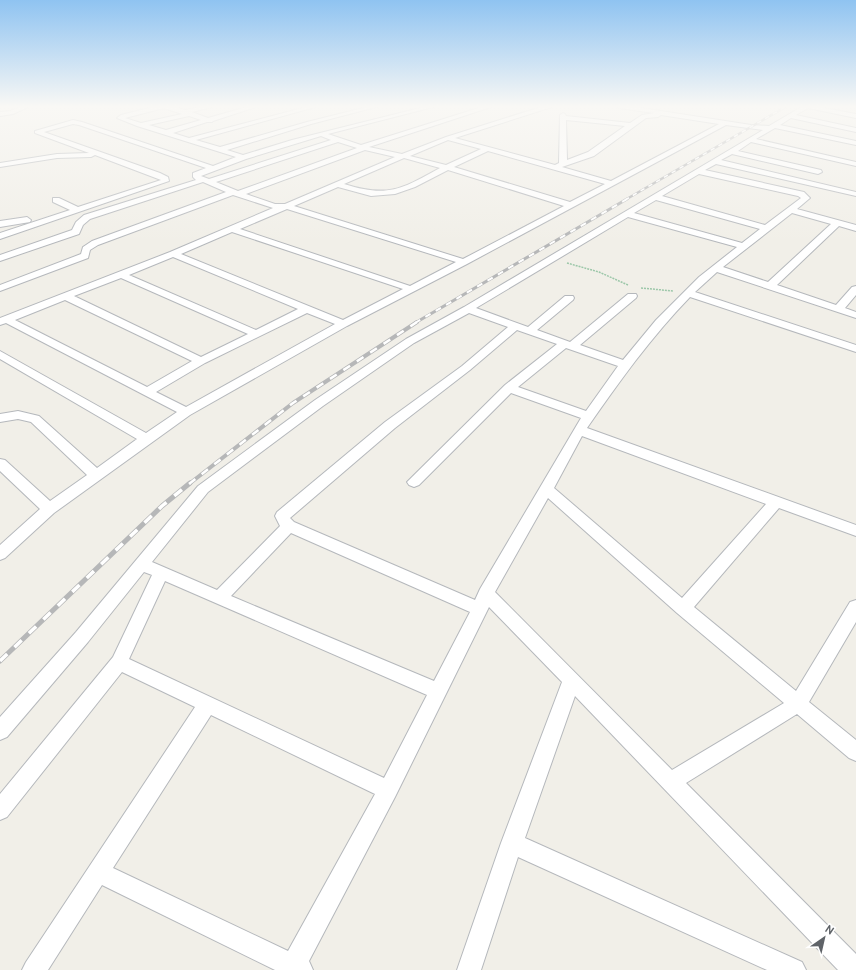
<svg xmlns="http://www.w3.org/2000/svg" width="856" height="970" viewBox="0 0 856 970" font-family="Cabin,sans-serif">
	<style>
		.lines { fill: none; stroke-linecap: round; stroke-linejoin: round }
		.minor-casing { stroke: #b5b8bc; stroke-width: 2 }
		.path { stroke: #9cc7a9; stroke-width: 1.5; stroke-dasharray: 2 1; stroke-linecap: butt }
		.minor { fill: #fff; fill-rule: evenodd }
		.rail-far3-casing { stroke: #b6b7b8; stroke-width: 2.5 }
		.rail-far2-casing { stroke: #b6b7b8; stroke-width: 3 }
		.rail-far1-casing { stroke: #b6b7b8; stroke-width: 4 }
		.rail-casing { stroke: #b6b7b8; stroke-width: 5 }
		.rail-far3 { stroke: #fff; stroke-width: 1.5; stroke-dasharray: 4.5; stroke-linecap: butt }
		.rail-far2 { stroke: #fff; stroke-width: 2; stroke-dasharray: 6; stroke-linecap: butt }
		.rail-far1 { stroke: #fff; stroke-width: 2.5; stroke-dasharray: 8; stroke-linecap: butt }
		.rail { stroke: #fff; stroke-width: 3.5; stroke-dasharray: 10; stroke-linecap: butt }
	</style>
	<rect width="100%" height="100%" fill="#f1efe8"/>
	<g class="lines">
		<!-- minor casing -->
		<g class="minor-casing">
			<path id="minor" d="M22,106H30L13,114L0,116V112L10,111Z
				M157,106H172L185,110L204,106H213L212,107L192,112L208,118L250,106H259L213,121L212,122H207L173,133L189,138L310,106H319L196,140L220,147L307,122L371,106H380L311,124L227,150L243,155L292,140L428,106H437L328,134L361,145L485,106H494L369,147L402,154L446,137L544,106H553L552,107L455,138L555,165L559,163L560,115L563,113L565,114L566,116L630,123L642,115L654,113L619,108L616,106H629L751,125L769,126L803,106H814L856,114V118L808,108L796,115L856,128V132L791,118L780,125L856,141V145L775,128L756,139L856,162V166L751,142L738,151L821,170L822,172L818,174L732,154L721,160L856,192V196L716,164L705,170L804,192L810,198L797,209L856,225V231L839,226L777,285L836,305L852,287L856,286V295L845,308L856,312V318L717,272L695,292L856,345V352L690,297C651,337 619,382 587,428L856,525V536L779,508L694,607L796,691L850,602L856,600V622L809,702L856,740V761L849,758L797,714L686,783L856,954V970H838L575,696L525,838L802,962L806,970H767L518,857L481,970H457L501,843L562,682L489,607L395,797L309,961L313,970H275L102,885L48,970H22L26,962L195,707L122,672L7,817L0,820V794L113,657L152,575L144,572L88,642L7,737L0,740V717L76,632L198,486L315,400L406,339L464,307L763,130L726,125L467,264L347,326L190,415L54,513L5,558L0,560V545L40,509L0,471V459L5,460L50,501L87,475L31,422L18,419L0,422V414L18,411L39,416L97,468L137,439L0,359V351L146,433L177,412L6,323L0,325V318L170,252L273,208L233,195L98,245L90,250L88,258L0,291V285L81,254L83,247L92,241L226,192L203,182L90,219L83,225L79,234L0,261V255L72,230L76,222L84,215L196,180L193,177V173L206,168L79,125L73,124L44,132L160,173L168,177L169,181L0,239V233L70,210L53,202V198H59L78,207L161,180L95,155L91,157L57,158L0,167V163L57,154L89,153L35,133V131L73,120L82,122L213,166L236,157L137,126L117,118L121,115ZM164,108L182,114L141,123L125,118ZM661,115L719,124L611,181L562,167L594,156L646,118L658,117ZM189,116L201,120L166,130L149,125ZM566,120L625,126L588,152L567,160ZM321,136L331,140L209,179L201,176L246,159ZM448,140L481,149L446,165L410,156ZM338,142L357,148L238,191L216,182ZM365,150L395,157L285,204H275L246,194ZM488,151L605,184L570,202L454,167ZM404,158L440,168C402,189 388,198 344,184ZM448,170L564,206L463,259L294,206L338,187L371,196L395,194L415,187ZM699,174L798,196L801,198L765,225L662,196ZM656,200L760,229L742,243L634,213ZM287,209L456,262L410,286L240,229ZM792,213L831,224L768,282L723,267ZM628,217L737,247L699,277L656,320L623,360L580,345L636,298L637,296L636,294H628L570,342L537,330L573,300L574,298L573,296H565L528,327L476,308ZM232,232L403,289L343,320L181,254ZM173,257L298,309L256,330L129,275ZM121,278L248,334L201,357L74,296ZM65,300L192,361L147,387L15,320ZM307,313L335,324L186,407L156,392L205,363ZM469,313L508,327L462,366L385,422L277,512L275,516L280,526L217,590L152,562L208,492L323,406L414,343ZM517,330L557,344L505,385L407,482L409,485L414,487L419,485L511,393L581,418L480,589L475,600L294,522L290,518L395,428L470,370ZM566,348L618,366L586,411L518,387ZM582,436L766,504L682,598L554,488ZM548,498L677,613L784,703L672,770L495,592ZM291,533L470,612L434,681L231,596ZM165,581L427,695L384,778L129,659ZM211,715L375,794L288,951L113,868Z
				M27,217L31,220L30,222L0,227V221Z"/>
		</g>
		<!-- path -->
		<path class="path" d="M567,263L599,272L628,285
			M641,288L673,291"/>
		<!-- minor -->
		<use href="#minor" class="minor"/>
		<!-- rail-far3 casing -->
		<g class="rail-far3-casing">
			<path id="rail-far3" d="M625,200L787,106"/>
		</g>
		<!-- rail-far2 casing -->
		<g class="rail-far2-casing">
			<path id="rail-far2" d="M415,323L627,199"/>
		</g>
		<!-- rail-far1 casing -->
		<g class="rail-far1-casing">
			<path id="rail-far1" d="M189,484L293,403L417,322"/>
		</g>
		<!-- rail casing -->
		<g class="rail-casing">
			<path id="rail" d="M0,661L162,506L190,483"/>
		</g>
		<!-- rail-far3 -->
		<use href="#rail-far3" class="rail-far3"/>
		<!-- rail-far2 -->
		<use href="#rail-far2" class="rail-far2"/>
		<!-- rail-far1 -->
		<use href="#rail-far1" class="rail-far1"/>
		<!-- rail -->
		<use href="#rail" class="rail"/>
	</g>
	<!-- sky -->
	<linearGradient id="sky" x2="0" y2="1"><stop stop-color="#8fc3f1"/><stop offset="0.44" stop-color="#f9f8f5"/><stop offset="1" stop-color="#f9f8f5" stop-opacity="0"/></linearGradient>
	<rect width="856" height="242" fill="url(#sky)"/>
	<!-- north arrow -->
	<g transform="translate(824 938) rotate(34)" stroke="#ffffff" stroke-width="3" paint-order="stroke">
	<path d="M0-3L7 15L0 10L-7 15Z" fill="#5f6368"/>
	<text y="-6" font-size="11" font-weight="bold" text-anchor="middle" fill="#5f6368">N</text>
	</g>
</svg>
